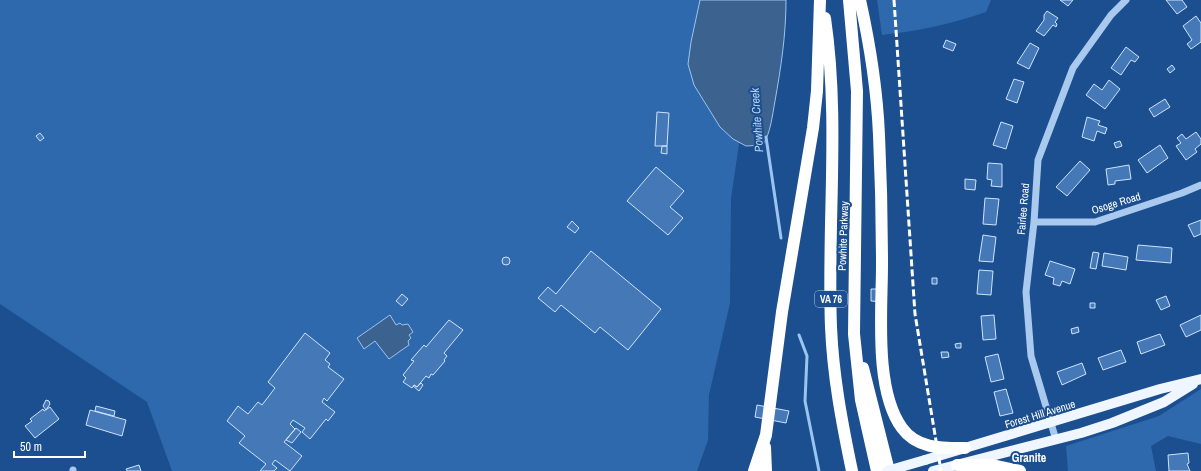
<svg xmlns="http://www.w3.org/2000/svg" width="1201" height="471" viewBox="0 0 1201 471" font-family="'Archivo Narrow',sans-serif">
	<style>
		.green { fill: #2e69ad }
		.water { fill: #3c6290; stroke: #9cc4f0 }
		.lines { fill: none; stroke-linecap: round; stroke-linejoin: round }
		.stream { stroke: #9cc4f0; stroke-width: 3 }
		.building { fill: #4478b7; stroke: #cfe3fa }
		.minor { stroke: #a9c9ee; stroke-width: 7 }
		.major { stroke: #f0f6ff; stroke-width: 10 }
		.highway { stroke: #fff; stroke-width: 12 }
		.rail { stroke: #fff; stroke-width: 3; stroke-dasharray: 7 3; stroke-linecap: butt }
		.major-bridge { stroke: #f0f6ff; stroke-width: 10 }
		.labels { text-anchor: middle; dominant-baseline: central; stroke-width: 4; stroke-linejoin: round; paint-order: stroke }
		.shield { fill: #1b4f8f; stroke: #bbcadd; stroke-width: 1 }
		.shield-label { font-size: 10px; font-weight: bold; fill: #fff }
		.street-label { font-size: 11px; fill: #fff; stroke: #1b4f8f }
		.water-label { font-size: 12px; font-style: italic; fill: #b5d3f5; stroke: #1b4f8f }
		.neighbourhood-label { font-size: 12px; font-weight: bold; fill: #fff; stroke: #1b4f8f }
	</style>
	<rect width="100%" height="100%" fill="#1b4f8f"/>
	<!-- green -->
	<path class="green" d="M0,0H749V77L731,198L730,303L709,395L708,440L697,471H172L147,402L0,304Z
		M877,0H991L986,12C952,24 918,31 882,35Z
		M1201,389V444L1168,436L1151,446L1156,471H1068L1066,446L1159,416Z"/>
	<!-- water -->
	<path class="water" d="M700,0H786C786,35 781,67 775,101C772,117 771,131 763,145L746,146L733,139L720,127L694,85L688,64L691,42Z
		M390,315L396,325L400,323L402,325L408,324L413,332L409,335L411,338L408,341L409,345L389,359L375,341L364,349L357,338Z"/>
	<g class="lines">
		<!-- stream -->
		<path class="stream" d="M766,137L781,238
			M799,335L807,356L805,401L819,471"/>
	</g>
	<!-- building -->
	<path class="building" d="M1060,0H1073L1068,6Z
		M1166,0H1182L1187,7L1177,14Z
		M1047,11L1058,18L1055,22L1057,24L1056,27L1053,25L1044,36L1036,31L1044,20V15Z
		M1196,16L1201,23V42L1191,49L1187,44L1192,40L1183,26Z
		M946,40L956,44L953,51L943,47Z
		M1030,43L1039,48L1029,69L1017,63Z
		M1126,47L1139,57L1135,62L1131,60L1121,75L1111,68Z
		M1172,65L1175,69L1170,73L1167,69Z
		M1014,79L1024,82L1017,103L1006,99Z
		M1109,80L1120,89L1105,109L1086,95L1094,84L1102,90Z
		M1165,99L1170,107L1154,117L1149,109Z
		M657,112L669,113L667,146H655Z
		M1087,117L1100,121L1098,125L1107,128L1105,134L1097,131L1094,141L1082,137Z
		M1001,122L1013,126L1006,149L993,145Z
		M1196,132L1201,139V144L1195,149L1197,152L1186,160L1176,146L1181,143L1177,138L1182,134L1186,139Z
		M40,133L44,138L40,141L36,136Z
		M1120,141L1122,146L1116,148L1114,143Z
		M1160,145L1168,158L1147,173L1138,160Z
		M662,146H667V154L661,153Z
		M1080,161L1090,170L1067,196L1056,187Z
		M988,163L1002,164V187L991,186L992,180L987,179Z
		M1129,165L1131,179L1115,181V184L1108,185L1106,169Z
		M656,167L684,191L670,207L683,218L668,235L627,201Z
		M965,179L976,180L975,190L965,189Z
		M985,198L999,199L996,225L983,224Z
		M1201,220V234L1194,237L1188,225Z
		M572,221L579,228L575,233L567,227Z
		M983,235L996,237L993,262L979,261Z
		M1138,245L1172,248L1171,263L1136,260Z
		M591,251L661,309L628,350L600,327L595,333L561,305L555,312L538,298L548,287L556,294Z
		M1093,252L1099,253L1096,269L1090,268Z
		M1104,253L1128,257L1126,270L1102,266Z
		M502 261a4 4 0 1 1 8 0a4 4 0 1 1-8 0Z
		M1050,261L1075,269L1070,284L1062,281L1060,286L1053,284L1054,278L1045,275Z
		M979,270L993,271L991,295L977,294Z
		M932,278H937V284H932Z
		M871,289H886L885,302L871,301Z
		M402,294L408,299L402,306L396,301Z
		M1166,296L1170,306L1161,310L1156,300Z
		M1090,303H1095V308H1090Z
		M994,315L996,339L983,340L981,316Z
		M1201,315V330L1186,337L1180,325Z
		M449,320L463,330L444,353L447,356L444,360L445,361L433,375L431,374L429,378L426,376L417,387L414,385L412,388L403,382L406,378L403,375L414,361L411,360L424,345L426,347Z
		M1078,327L1079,332L1072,334L1071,329Z
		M305,333L330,353L325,360L330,364L328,367L344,379L327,401L324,398L322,402L335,412L328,421L326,419L310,439L302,432L305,428L293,420L290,424L295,429L284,442L302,456L290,471L275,460L272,464L277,468L274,471H260L266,464L239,443L245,436L227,421L238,406L248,414L258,402L262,405L275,388L268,382Z
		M1160,334L1165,345L1141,354L1137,342Z
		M961,343V348H956L955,344Z
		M1121,350L1126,362L1103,370L1098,358Z
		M941,352H948L949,357L942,358Z
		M998,354L1004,379L991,382L985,357Z
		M1082,363L1086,374L1062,385L1057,372Z
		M421,383L423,385L419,391L413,386L414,385L417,387Z
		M1006,389L1013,413L1000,416L994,392Z
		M46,400L49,401L50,404L46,410L43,406Z
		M757,405L789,411L786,423L755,417Z
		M96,406L115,411L114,416L95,411Z
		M50,407L59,419L35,438L25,426L32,421L30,419L43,409L44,411Z
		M90,410L126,420L122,436L86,425Z
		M296,428L301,432L292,443L286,440Z
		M1188,453L1189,463L1187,464L1190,471H1169L1168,455Z
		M139,465L141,471H127L126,469Z"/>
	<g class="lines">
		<!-- minor -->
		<path class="minor" d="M1034,222H1095L1182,193L1201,185
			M1056,440L1031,356L1026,292L1034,222L1038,160L1073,68L1111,15L1126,0
			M73,470V471"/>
		<!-- major -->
		<path class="major" d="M925,460L1160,389L1201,379
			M933,471L1081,433L1112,423L1164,402L1193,384"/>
		<!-- highway -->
		<path class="highway" d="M849,0L857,91L854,334L861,400L877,471
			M860,0C870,45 877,89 879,135C881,178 882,221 882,265C882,310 874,390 902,428C917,449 942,448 965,448
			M825,18C840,120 827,225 831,327C833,376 842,423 852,471
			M863,368L889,471
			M765,447L766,471
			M957,465H991L1020,471
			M754,471L766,435L782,312L813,128L817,91L820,0"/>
		<!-- rail -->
		<path class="rail" d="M894,0L915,314L941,471"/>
		<!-- major-bridge -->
		<path class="major-bridge" d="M887,471L925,460"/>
	</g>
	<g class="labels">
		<!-- shield labels -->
		<rect class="shield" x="815" y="291" width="32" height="16" rx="3"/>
		<g class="shield-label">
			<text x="831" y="299">VA 76</text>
		</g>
		<!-- street labels -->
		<g class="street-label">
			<text transform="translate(1116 203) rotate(-17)">Osoge Road</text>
			<text transform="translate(1023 209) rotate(-85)">Fairlee Road</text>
			<text transform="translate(843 236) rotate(-88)">Powhite Parkway</text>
			<text transform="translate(1040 414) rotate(-17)">Forest Hill Avenue</text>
		</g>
		<!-- water labels -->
		<g class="water-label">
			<text transform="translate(757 120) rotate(-94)">Powhite Creek</text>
		</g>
		<!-- neighbourhood labels -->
		<g class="neighbourhood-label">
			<text x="1029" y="458">Granite</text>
		</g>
	</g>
	<!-- scale -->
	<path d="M14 451v6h71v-6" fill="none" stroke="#ffffff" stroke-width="2"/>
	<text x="20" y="451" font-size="12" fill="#ffffff" stroke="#1b4f8f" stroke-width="3" paint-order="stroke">50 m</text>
</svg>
